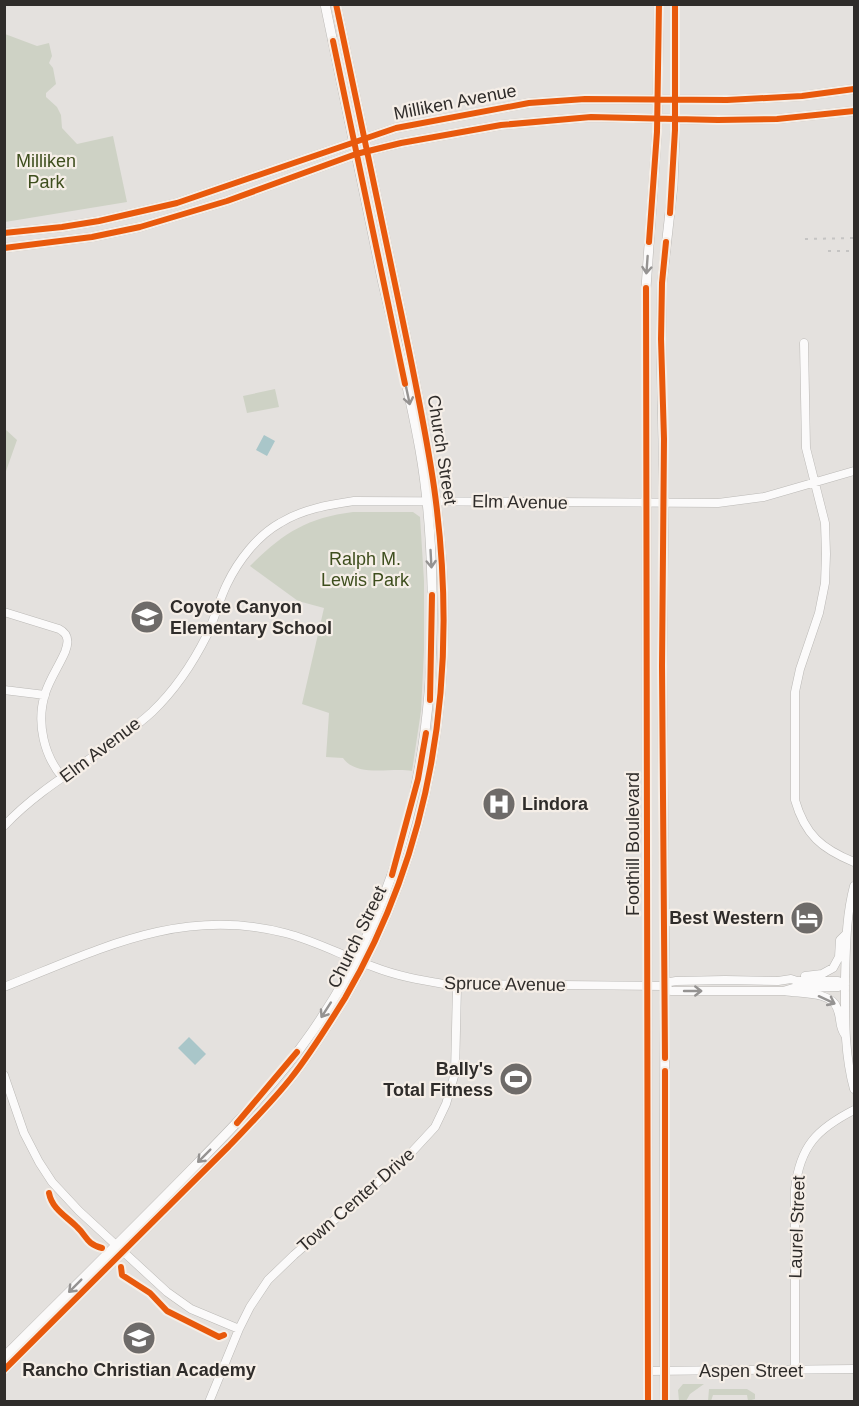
<svg xmlns="http://www.w3.org/2000/svg" width="859" height="1406" viewBox="0 0 859 1406" font-family="Arial,sans-serif">
	<style>
		.green { fill: #ced2c5 }
		.water { fill: #a9c6c9 }
		.lines { fill: none; stroke-linecap: round; stroke-linejoin: round }
		.minor-casing { stroke: #bbb9b6; stroke-width: 9 }
		.major-casing { stroke: #bbb9b6; stroke-width: 10 }
		.minor { stroke: #fbfafa; stroke-width: 8 }
		.major { stroke: #fbfafa; stroke-width: 9 }
		.rail { stroke: #c5c4c3; stroke-width: 2; stroke-dasharray: 3 6; stroke-linecap: butt }
		.cycleway-casing { stroke: #f5eee7; stroke-width: 10 }
		.cycleway { stroke: #e8590c; stroke-width: 6 }
		.oneway { stroke: #959392 }
		.labels { text-anchor: middle; dominant-baseline: central; stroke-width: 4.5; stroke-linejoin: round; paint-order: stroke }
		.street-label { font-size: 18px; fill: #2f2c2a; stroke: #f5eee7 }
		.park-label { font-size: 18px; fill: #3e4e1d; stroke: #f5eee7 }
		.poi-label { font-size: 18px; font-weight: bold; fill: #2f2c2a; stroke: #f5eee7; text-anchor: start }
	</style>
	<rect width="100%" height="100%" fill="#e4e1de"/>
	<!-- green -->
	<path class="green" d="M5,34L37,46L49,43L52,56L49,63L53,68L56,84L46,93V97L57,107L61,115L62,128L77,144L113,136L127,202L5,222Z
		M275,389L279,407L247,413L243,396Z
		M5,429L17,440L5,474Z
		M353,512H413L420,517L424,581V651L421,711L412,771C391,767 357,778 343,758L326,757L329,713L302,704L324,608L298,601L250,566C282,534 306,518 353,512Z
		M683,1384H704L690,1394L686,1401H679L678,1390Z
		M709,1389H747L755,1394V1399L748,1401L747,1395H713L711,1401H708Z"/>
	<!-- water -->
	<path class="water" d="M264,435L275,441L267,456L256,450Z
		M189,1037L206,1054L195,1065L178,1048Z"/>
	<g class="lines">
		<!-- minor casing -->
		<g class="minor-casing">
			<path id="minor" d="M804,343L806,448L825,523L826,554L825,583L819,613L800,669L795,692V800C805,835 822,849 854,862
				M4,612L59,629C69,634 69,642 65,652C59,666 49,680 45,694C36,723 44,756 63,778
				M4,690L45,695
				M4,826C47,780 106,754 152,712C175,690 193,663 207,635C215,618 219,600 227,584C238,561 257,536 280,523C303,509 328,505 354,501L718,503L764,497L854,471
				M854,886C846,916 846,946 845,978C845,1016 844,1053 854,1089
				M805,976L822,974L833,968L839,957L840,940L846,934
				M665,986L671,991H783L793,988L838,987L845,984
				M4,987C98,950 181,906 285,933C316,941 343,956 374,967C397,976 420,980 444,984L665,986L670,982L676,981L725,980L778,981L791,979L797,981H838L845,984
				M785,991C799,994 831,991 837,1008C842,1019 838,1025 845,1035
				M4,1075L24,1133L39,1162L52,1182L79,1211L167,1292L191,1309L239,1329
				M795,1370V1189C800,1146 817,1129 854,1110
				M648,1371L854,1369
				M209,1402L239,1329L250,1307L268,1280L294,1255L410,1154L435,1127L446,1104L455,1073L457,986"/>
		</g>
		<!-- major casing -->
		<g class="major-casing">
			<path id="major" d="M4,233L62,227L99,221L177,203L396,128L529,103L585,99L727,100L802,96L854,89
				M4,248L92,237L140,227L227,201L356,154L401,143L501,125L591,117L718,120L777,119L854,111
				M4,1357C65,1296 127,1235 187,1174C231,1129 276,1084 312,1032C405,898 436,747 432,586C431,540 428,495 420,450C410,393 395,336 382,279C363,188 344,96 325,4
				M4,1370L229,1146C250,1124 272,1102 291,1078C311,1053 328,1025 345,998C437,840 459,666 434,487C424,419 409,351 395,284C375,191 355,98 336,4
				M648,1402L646,288L657,132L659,4
				M665,1402L664,1234L665,1002L662,666L664,490L661,339L662,283L673,185L675,130V4"/>
		</g>
		<!-- minor -->
		<use href="#minor" class="minor"/>
		<!-- major -->
		<use href="#major" class="major"/>
		<!-- rail -->
		<path class="rail" d="M805,239L854,238
			M828,251H854"/>
		<!-- cycleway casing -->
		<g class="cycleway-casing">
			<path id="cycleway" d="M333,41L405,384
				M670,213L675,130V4
				M4,233L62,227L99,221L177,203L396,128L529,103L585,99L727,100L802,96L854,89
				M649,242L657,132L659,4
				M4,248L92,237L140,227L227,201L356,154L401,143L501,125L591,117L718,120L777,119L854,111
				M646,288L648,1402
				M430,700L432,595
				M392,875L418,779L426,733
				M665,1058L662,666L664,439L661,339L662,283L666,242
				M665,1071V1402
				M237,1123L297,1052
				M49,1193C52,1209 66,1216 77,1227C87,1236 86,1244 102,1248
				M121,1267L122,1275L150,1293L167,1311L219,1337L224,1335
				M4,1370L229,1146C250,1124 272,1102 291,1078C311,1053 328,1025 345,998C437,840 459,666 434,487C424,419 409,351 395,284C375,191 355,98 336,4"/>
		</g>
		<!-- cycleway -->
		<use href="#cycleway" class="cycleway"/>
	</g>
	<!-- one-way arrows -->
	<defs><path id="oneway-shaft" d="M-6 0H5M1.5-3L5.5 0L1.5 3" fill="none" stroke-width="1.6" stroke-linecap="round" stroke-linejoin="round" transform="scale(1.5)"/></defs>
	<g class="oneway">
		<use href="#oneway-shaft" transform="translate(647 265) rotate(94)"/>
		<use href="#oneway-shaft" transform="translate(408 396) rotate(78)"/>
		<use href="#oneway-shaft" transform="translate(431 559) rotate(87)"/>
		<use href="#oneway-shaft" transform="translate(693 991)"/>
		<use href="#oneway-shaft" transform="translate(827 1000) rotate(25)"/>
		<use href="#oneway-shaft" transform="translate(326 1010) rotate(123)"/>
		<use href="#oneway-shaft" transform="translate(204 1156) rotate(135)"/>
		<use href="#oneway-shaft" transform="translate(75 1286) rotate(135)"/>
	</g>
	<!-- icons -->
	<defs>
		<g id="school-disc" transform="scale(1.725)"><circle r="9.5" fill="#6e6b69" stroke="#f5eee7"/><path d="M0-5L7-2L0 1L-7-2ZM-4 1L0 2.5L4 1V4Q0 6-4 4Z" fill="#fff"/></g>
		<g id="hospital-disc" transform="scale(1.725)"><circle r="9.5" fill="#6e6b69" stroke="#f5eee7"/><path d="M-5-5h3v3.5h4V-5h3V5h-3V1.5h-4V5h-3Z" fill="#fff"/></g>
		<g id="hotel-disc" transform="scale(1.725)"><circle r="9.5" fill="#6e6b69" stroke="#f5eee7"/><path d="M-6-4.5h1.5V1H6V5H4.5V3h-9V5H-6ZM-4 0a1.8 1.8 0 1 1 3.6 0ZM.5 0V-2.5h3Q6-2.5 6 0Z" fill="#fff"/></g>
		<g id="stadium-disc" transform="scale(1.725)"><circle r="9.5" fill="#6e6b69" stroke="#f5eee7"/><path d="M0-5a6.5 5 0 1 0 0 10a6.5 5 0 1 0 0-10ZM-3.5-1.8h7v3.6h-7Z" fill="#fff"/></g>
	</defs>
	<g fill-rule="evenodd">
		<use href="#school-disc" x="147" y="617"/>
		<use href="#hospital-disc" x="499" y="804"/>
		<use href="#hotel-disc" x="807" y="918"/>
		<use href="#stadium-disc" x="516" y="1079"/>
		<use href="#school-disc" x="139" y="1338"/>
	</g>
	<g class="labels">
		<!-- street labels -->
		<g class="street-label">
			<text transform="translate(455 102) rotate(-11)">Milliken Avenue</text>
			<text transform="translate(442 450) rotate(81)">Church Street</text>
			<text transform="translate(520 502) rotate(1)">Elm Avenue</text>
			<text transform="translate(100 750) rotate(-37)">Elm Avenue</text>
			<text transform="translate(633 844) rotate(-90)">Foothill Boulevard</text>
			<text transform="translate(357 937) rotate(-64)">Church Street</text>
			<text transform="translate(505 984) rotate(1)">Spruce Avenue</text>
			<text transform="translate(356 1200) rotate(-41)">Town Center Drive</text>
			<text transform="translate(797 1227) rotate(-88)">Laurel Street</text>
			<text x="751" y="1371">Aspen Street</text>
		</g>
		<!-- park labels -->
		<g class="park-label">
			<text x="46" y="161">Milliken<tspan x="46" dy="21">Park</tspan></text>
			<text x="365" y="559">Ralph M.<tspan x="365" dy="21">Lewis Park</tspan></text>
		</g>
		<!-- poi labels -->
		<g class="poi-label">
			<text x="170" y="607">Coyote Canyon<tspan x="170" dy="21">Elementary School</tspan></text>
			<text x="522" y="804">Lindora</text>
			<text x="784" y="918" text-anchor="end">Best Western</text>
			<text x="493" y="1069" text-anchor="end">Bally's<tspan x="493" dy="21">Total Fitness</tspan></text>
			<text x="139" y="1370" text-anchor="middle">Rancho Christian Academy</text>
		</g>
	</g>
	<!-- border -->
	<rect width="859" height="1406" fill="none" stroke="#2f2c2a" stroke-width="12"/>
</svg>
